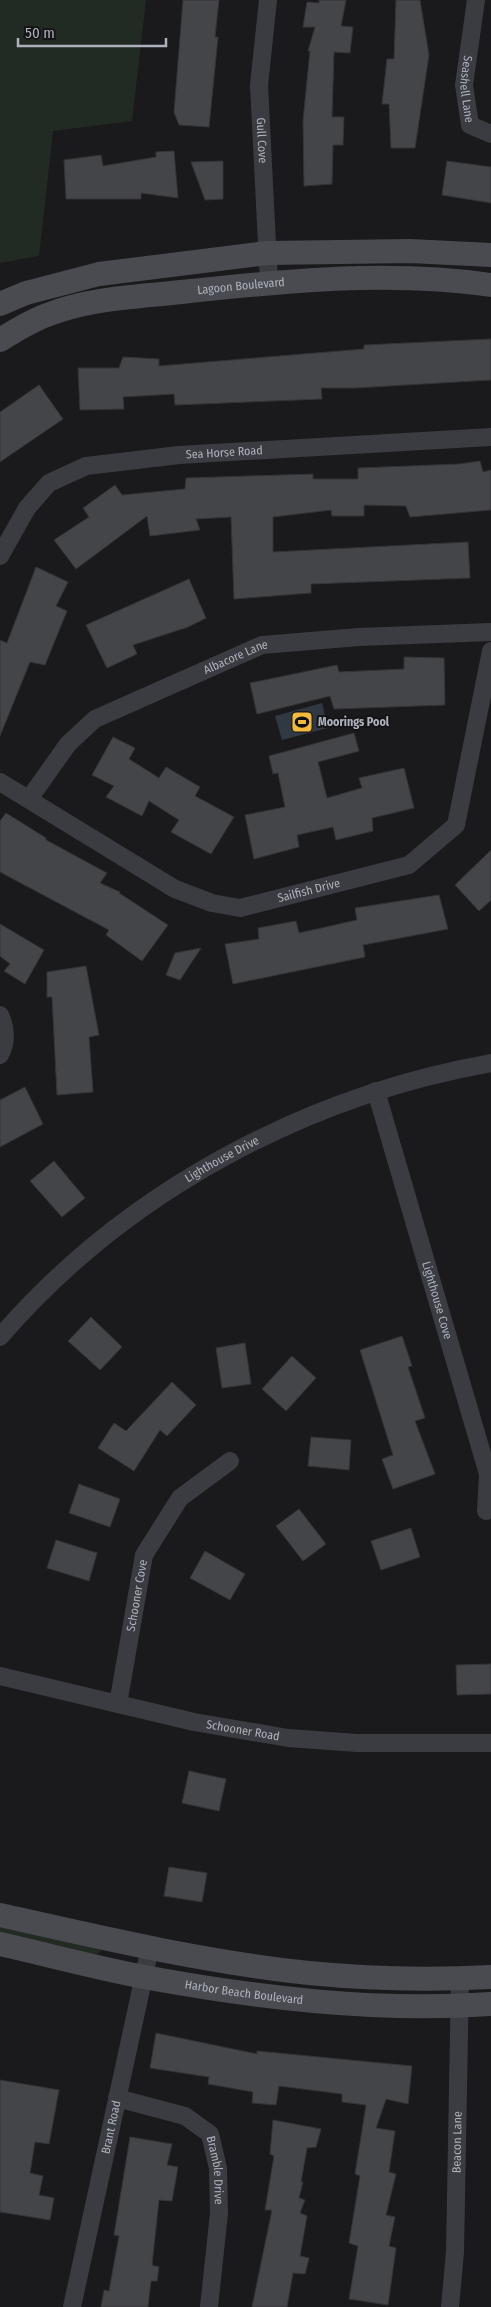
<svg xmlns="http://www.w3.org/2000/svg" width="491" height="2307" viewBox="0 0 491 2307" font-family="'Fira Sans Condensed',sans-serif">
	<style>
		.green { fill: #222b23 }
		.water { fill: #303941 }
		.building { fill: #444549; stroke: #343438 }
		.lines { fill: none; stroke-linecap: round; stroke-linejoin: round }
		.street { stroke: #3b3c41; stroke-width: 18 }
		.secondary { stroke: #494b51; stroke-width: 24 }
		.labels { text-anchor: middle; dominant-baseline: central; stroke-width: 4; stroke-linejoin: round; paint-order: stroke }
		.street-label { font-size: 12px; fill: #adb1bc; stroke: #151517 }
		.poi-label { font-size: 12px; font-weight: bold; fill: #adb1bc; stroke: #151517; text-anchor: start }
	</style>
	<rect width="100%" height="100%" fill="#1a1a1c"/>
	<!-- green -->
	<path class="green" d="M0,0H146L132,121L53,131L39,256L0,263Z
		M0,1922L102,1950L96,1955L0,1934Z"/>
	<!-- water -->
	<path class="water" d="M322,703L328,728L282,740L275,716Z"/>
	<!-- building -->
	<path class="building" d="M183,0H219L215,37H218L209,127L179,125L174,112Z
		M319,0H346L341,26L353,27L350,53L334,52L332,117H344L343,145H333L332,184L304,186L303,121L310,51H308L315,27H303L307,2L319,3Z
		M396,0H420L429,55L415,148H391L389,104H382L387,59H394Z
		M174,151L178,198L141,193V199H66L64,160L101,155L103,166L156,157V152Z
		M223,161V199L205,200L191,162Z
		M447,161L491,167V203L442,195Z
		M491,339V380L355,388H321L322,399L175,405L174,394L123,397L124,409L80,410L78,368H119L123,357L159,359V366L364,349V345Z
		M39,385L63,419L0,462V412Z
		M480,461L483,472L491,470V510L410,517L406,506L364,505V516H332L331,510L273,517V552L468,542L470,578L311,584V593L234,599L231,517L196,519L200,530L150,536L147,516L76,569L54,540L89,517L83,508L115,485L122,495L185,489L186,478L313,474V479H358V468L459,464Z
		M36,567L68,582L56,606L67,611L45,665L30,662L0,736V640L7,643Z
		M189,579L206,618L188,627L133,645L137,654L107,668L86,625Z
		M404,657L444,658L445,705L334,709L330,696L257,714L250,683L337,665L339,672L404,669Z
		M354,733L359,751L318,762L327,798L362,788L359,778L404,768L414,808L372,818L373,831L336,840L333,827L297,835L299,847L254,859L245,815L285,807L278,773L273,774L269,756Z
		M113,737L135,748L129,759L159,778L166,767L200,787L195,796L234,817L211,854L171,832L179,820L149,801L142,816L106,797L114,786L92,775Z
		M6,813L46,838V840L107,873L100,883L120,892L119,893L168,925L142,961L106,935L109,930L0,872V821Z
		M491,850V900L479,911L455,885Z
		M439,895L448,929L363,945L365,957L233,984L225,944L259,939L258,928L296,921L299,933L357,920L355,908Z
		M0,924L44,950L25,984L4,971L10,964L0,956Z
		M201,948L180,980L166,975L175,953Z
		M86,966L99,1035L89,1037L93,1092L57,1095L52,997H47V972Z
		M25,1087L43,1124L0,1147V1100Z
		M54,1161L85,1198L62,1217L30,1181Z
		M91,1317L122,1347L100,1370L68,1341Z
		M402,1336L412,1366L408,1367L425,1418L415,1421L435,1474L393,1489L382,1459L393,1455L360,1350Z
		M245,1343L251,1384L222,1388L216,1348Z
		M292,1356L316,1378L286,1411L262,1389Z
		M172,1382L196,1405L167,1436L160,1430L134,1471L98,1448L114,1423L126,1431Z
		M311,1437L351,1440L349,1470L308,1466Z
		M79,1484L120,1499L110,1527L69,1513Z
		M299,1509L326,1544L303,1561L276,1526Z
		M411,1528L420,1557L381,1570L371,1541Z
		M56,1540L97,1553L89,1581L47,1568Z
		M205,1551L245,1574L230,1600L190,1578Z
		M491,1664V1694L457,1695L456,1665Z
		M189,1771L226,1779L219,1811L182,1803Z
		M169,1867L207,1873L202,1902L164,1896Z
		M156,2033L257,2054V2051L412,2066L408,2104L386,2099L376,2128L395,2131L389,2172L396,2174L386,2215L395,2217L389,2246L396,2248L388,2305L349,2299L358,2246L349,2243L360,2176L355,2174L366,2105L342,2102V2094L279,2086L276,2105L252,2103L253,2092L208,2084L209,2077L150,2068Z
		M0,2080L59,2090L49,2144L35,2142L30,2173L43,2176L39,2195L54,2198L50,2220L0,2212Z
		M273,2120L321,2129L316,2147L307,2148L301,2182H303L299,2198L305,2200L300,2213L307,2216L300,2256L309,2258L305,2274L293,2273L287,2307H252L272,2210H265L274,2156L270,2154Z
		M130,2137L172,2144L167,2165L178,2167L172,2201L159,2200L152,2265L159,2267L157,2281H151L148,2307H101L104,2290L109,2291L119,2236L114,2235Z"/>
	<g class="lines">
		<!-- street -->
		<g class="street">
			<path id="s1" d="M268,0L259,85L269,283"/>
			<path id="s2" d="M476,0L464,85L470,125L491,134"/>
			<path id="s3" d="M0,556L27,508L49,483L86,466L179,455L491,437"/>
			<path id="s4" d="M0,782L175,889L212,903L240,908L409,865L456,825L491,651"/>
			<path id="s5" d="M29,799L68,744L95,719L262,645L359,637L491,632"/>
			<path d="M0,1015C6,1027 7,1043 0,1055"/>
			<path id="s6" d="M376,1091L488,1474L486,1511"/>
			<path id="s7" d="M0,1337C124,1193 304,1096 491,1063"/>
			<path id="s8" d="M0,1676L194,1722L288,1738L357,1743H491"/>
			<path id="s9" d="M118,1704L144,1555L180,1498L230,1461"/>
			<path id="s10" d="M117,2098L185,2116L210,2134L218,2168L219,2213L209,2307"/>
			<path id="s11" d="M72,2307L150,1948"/>
			<path id="s12" d="M450,2307L455,2252L460,1979"/>
		</g>
		<!-- secondary -->
		<g class="secondary">
			<path d="M0,304L26,293L99,274L267,253L410,251L491,255"/>
			<path id="s13" d="M0,340C15,331 30,321 47,315C89,298 137,297 181,292C284,281 388,270 491,285"/>
			<path d="M0,1915C102,1938 205,1962 309,1973C369,1979 431,1980 491,1977"/>
			<path id="s14" d="M0,1944C48,1955 96,1968 144,1977C258,1998 375,2012 491,2004"/>
		</g>
	</g>
	<!-- icons -->
	<defs>
		<g id="stadium-square" transform="scale(1.125)"><rect x="-9" y="-9" width="18" height="18" rx="4" fill="#f2b93d" stroke="#151517"/><path d="M0-5a6.5 5 0 1 0 0 10a6.5 5 0 1 0 0-10ZM-3.5-1.8h7v3.6h-7Z" fill="#111"/></g>
	</defs>
	<g fill-rule="evenodd">
		<use href="#stadium-square" x="302" y="722"/>
	</g>
	<g class="labels">
		<!-- street labels -->
		<g class="street-label">
			<text stroke="none"><textPath href="#s2" startOffset="90">Seashell Lane</textPath></text>
			<text stroke="none"><textPath href="#s1" startOffset="141">Gull Cove</textPath></text>
			<text stroke="none"><textPath href="#s13" startOffset="250">Lagoon Boulevard</textPath></text>
			<text stroke="none"><textPath href="#s3" startOffset="268">Sea Horse Road</textPath></text>
			<text stroke="none"><textPath href="#s5" startOffset="258">Albacore Lane</textPath></text>
			<text stroke="none"><textPath href="#s4" startOffset="344">Sailfish Drive</textPath></text>
			<text stroke="none"><textPath href="#s7" startOffset="286">Lighthouse Drive</textPath></text>
			<text stroke="none"><textPath href="#s6" startOffset="218">Lighthouse Cove</textPath></text>
			<text stroke="none"><textPath href="#s9" startOffset="110">Schooner Cove</textPath></text>
			<text stroke="none"><textPath href="#s8" startOffset="249">Schooner Road</textPath></text>
			<text stroke="none"><textPath href="#s14" startOffset="249">Harbor Beach Boulevard</textPath></text>
			<text stroke="none"><textPath href="#s11" startOffset="184">Brant Road</textPath></text>
			<text stroke="none"><textPath href="#s12" startOffset="165">Beacon Lane</textPath></text>
			<text stroke="none"><textPath href="#s10" startOffset="138">Bramble Drive</textPath></text>
		</g>
		<!-- poi labels -->
		<g class="poi-label">
			<text x="318" y="722">Moorings Pool</text>
		</g>
	</g>
	<!-- scale -->
	<path d="M18 38v8h148v-8" fill="none" stroke="#adb1bc" stroke-width="2.5"/>
	<text x="25" y="38" font-size="15" fill="#adb1bc" stroke="#151517" stroke-width="4" paint-order="stroke">50 m</text>
</svg>
